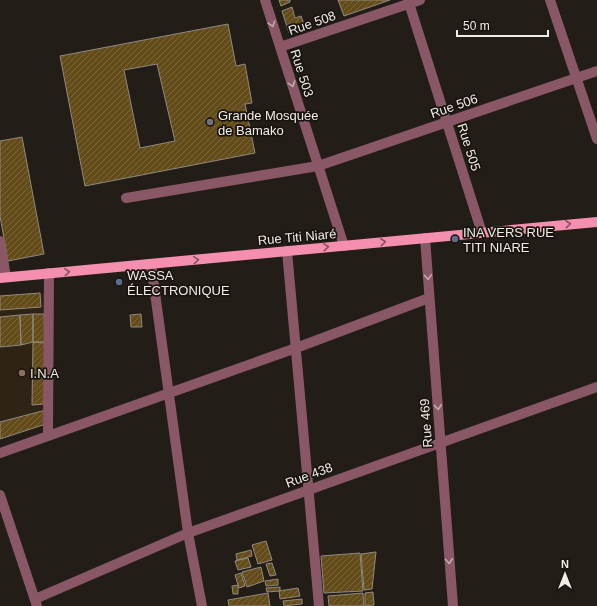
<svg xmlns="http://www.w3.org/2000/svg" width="597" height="606" viewBox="0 0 597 606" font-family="Helvetica,sans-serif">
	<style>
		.education { fill: #2f2315 }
		.building { fill: url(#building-hatch); stroke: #8f8a80; fill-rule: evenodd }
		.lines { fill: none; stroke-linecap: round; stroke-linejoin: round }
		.minor { stroke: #895766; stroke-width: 10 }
		.major { stroke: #f58faf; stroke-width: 10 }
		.oneway { stroke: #c2aaae }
		.oneway2 { stroke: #87525e }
		.worship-dot { fill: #6b7280; stroke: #19150e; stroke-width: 1.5 }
		.service-dot { fill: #5c6f8a; stroke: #19150e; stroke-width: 1.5 }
		.education-dot { fill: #8d6e63; stroke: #19150e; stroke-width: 1.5 }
		.labels { text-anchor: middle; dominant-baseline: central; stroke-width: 3.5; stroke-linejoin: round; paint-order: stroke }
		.street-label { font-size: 13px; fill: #f0ede8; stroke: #19150e }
		.poi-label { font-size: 13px; fill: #f0ede8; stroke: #19150e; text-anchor: start }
	</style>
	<defs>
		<pattern id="building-hatch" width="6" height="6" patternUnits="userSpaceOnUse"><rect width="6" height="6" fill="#644c1a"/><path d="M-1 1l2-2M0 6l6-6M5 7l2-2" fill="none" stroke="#7a663b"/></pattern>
	</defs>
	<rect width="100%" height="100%" fill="#221e17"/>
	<!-- education -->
	<path class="education" d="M42,292L46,297L44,424L0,437V295Z"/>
	<!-- building -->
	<path class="building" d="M279,0H290V2L281,6Z
		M338,0H390L344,16Z
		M292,7L295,18L301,16L305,27L289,33L282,11Z
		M228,24L236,66L245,64L252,103L245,104L255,153L85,186L60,56ZM157,64L175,141L140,148L124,70Z
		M22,137L44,254L8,261L0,216V141Z
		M40,293L41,307L0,310V296Z
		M33,314V342L21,345L20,315Z
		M33,314H44L45,342H33Z
		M141,314L142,327H131L130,315Z
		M20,315L21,345L0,347V317Z
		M33,342L45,343L44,404L32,405Z
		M46,410V424L0,439V422Z
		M266,541L272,560L258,564L252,545Z
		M251,550L252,556L237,560L236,554Z
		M376,552L372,589L364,590L361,554Z
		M360,553L363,591L324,593L321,556Z
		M248,558L251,567L238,570L235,561Z
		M272,563L276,575L270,576L266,564Z
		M261,567L264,581L247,587L242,572Z
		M241,573L245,586L239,588L235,575Z
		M278,579V585L266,586L265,581Z
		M238,585V594H233L232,586Z
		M280,587V591L267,592L266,588Z
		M298,588L300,596L280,599L279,591Z
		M373,592L374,605L365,606V593Z
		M268,593L270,606H229L228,600Z
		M363,593L364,606H329L328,596Z
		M302,599V604L284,606L283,601Z"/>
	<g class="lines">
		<!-- minor -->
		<path class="minor" d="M265,0L344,246
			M408,0L482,233
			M550,0L597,139
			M280,47L420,0
			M126,198L318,166L597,71
			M425,238L453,606
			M0,241L6,277
			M287,251L319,606
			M151,264L188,533L202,606
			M48,435L49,273
			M0,453L296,348L429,298
			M0,495L37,606
			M35,599L188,533L597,387"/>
		<!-- major -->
		<path class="major" d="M0,278L597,222"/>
	</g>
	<!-- one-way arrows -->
	<defs><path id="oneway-chevron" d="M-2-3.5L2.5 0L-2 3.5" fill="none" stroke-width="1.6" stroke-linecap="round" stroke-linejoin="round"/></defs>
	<g class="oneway">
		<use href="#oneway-chevron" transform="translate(272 24) rotate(72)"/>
		<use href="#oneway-chevron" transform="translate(292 84) rotate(72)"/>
		<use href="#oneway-chevron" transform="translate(428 277) rotate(86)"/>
		<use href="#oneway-chevron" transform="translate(438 407) rotate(85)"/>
		<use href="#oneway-chevron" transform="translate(449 561) rotate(86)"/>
	</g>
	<g class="oneway2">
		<use href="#oneway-chevron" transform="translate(568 224) rotate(-5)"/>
		<use href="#oneway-chevron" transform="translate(383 242) rotate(-5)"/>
		<use href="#oneway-chevron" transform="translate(326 247) rotate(-5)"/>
		<use href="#oneway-chevron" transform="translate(196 260) rotate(-5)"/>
		<use href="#oneway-chevron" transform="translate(67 272) rotate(-5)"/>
	</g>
	<!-- markers -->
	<circle class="worship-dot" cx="210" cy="122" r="4"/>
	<g class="service-dot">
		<circle cx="455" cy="239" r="4"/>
		<circle cx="119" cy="282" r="4"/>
	</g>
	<circle class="education-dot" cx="22" cy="373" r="4"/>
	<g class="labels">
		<!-- street labels -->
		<g class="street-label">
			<text transform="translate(312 23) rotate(-19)">Rue 508</text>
			<text transform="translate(302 73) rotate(72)">Rue 503</text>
			<text transform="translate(454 106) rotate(-19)">Rue 506</text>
			<text transform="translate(469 147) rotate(72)">Rue 505</text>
			<text transform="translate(297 237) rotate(-5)">Rue Titi Niaré</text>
			<text transform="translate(426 423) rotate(-94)">Rue 469</text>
			<text transform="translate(309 475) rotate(-20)">Rue 438</text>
		</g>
		<!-- poi labels -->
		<g class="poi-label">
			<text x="218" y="115">Grande Mosquée<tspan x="218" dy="15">de Bamako</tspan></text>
			<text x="463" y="232">INA VERS RUE<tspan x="463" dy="15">TITI NIARE</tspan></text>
			<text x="127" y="275">WASSA<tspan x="127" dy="15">ÉLECTRONIQUE</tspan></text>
			<text x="30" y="373">I.N.A</text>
		</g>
	</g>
	<!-- north arrow -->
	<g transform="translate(565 574)" stroke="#19150e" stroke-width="3" paint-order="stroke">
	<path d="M0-3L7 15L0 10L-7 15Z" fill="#f0ede8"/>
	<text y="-6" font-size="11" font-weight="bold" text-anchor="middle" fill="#f0ede8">N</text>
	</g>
	<!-- scale -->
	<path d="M457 30v6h91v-6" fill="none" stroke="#f0ede8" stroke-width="2"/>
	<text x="463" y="30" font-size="12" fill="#f0ede8" stroke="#19150e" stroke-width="3" paint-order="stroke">50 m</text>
</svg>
